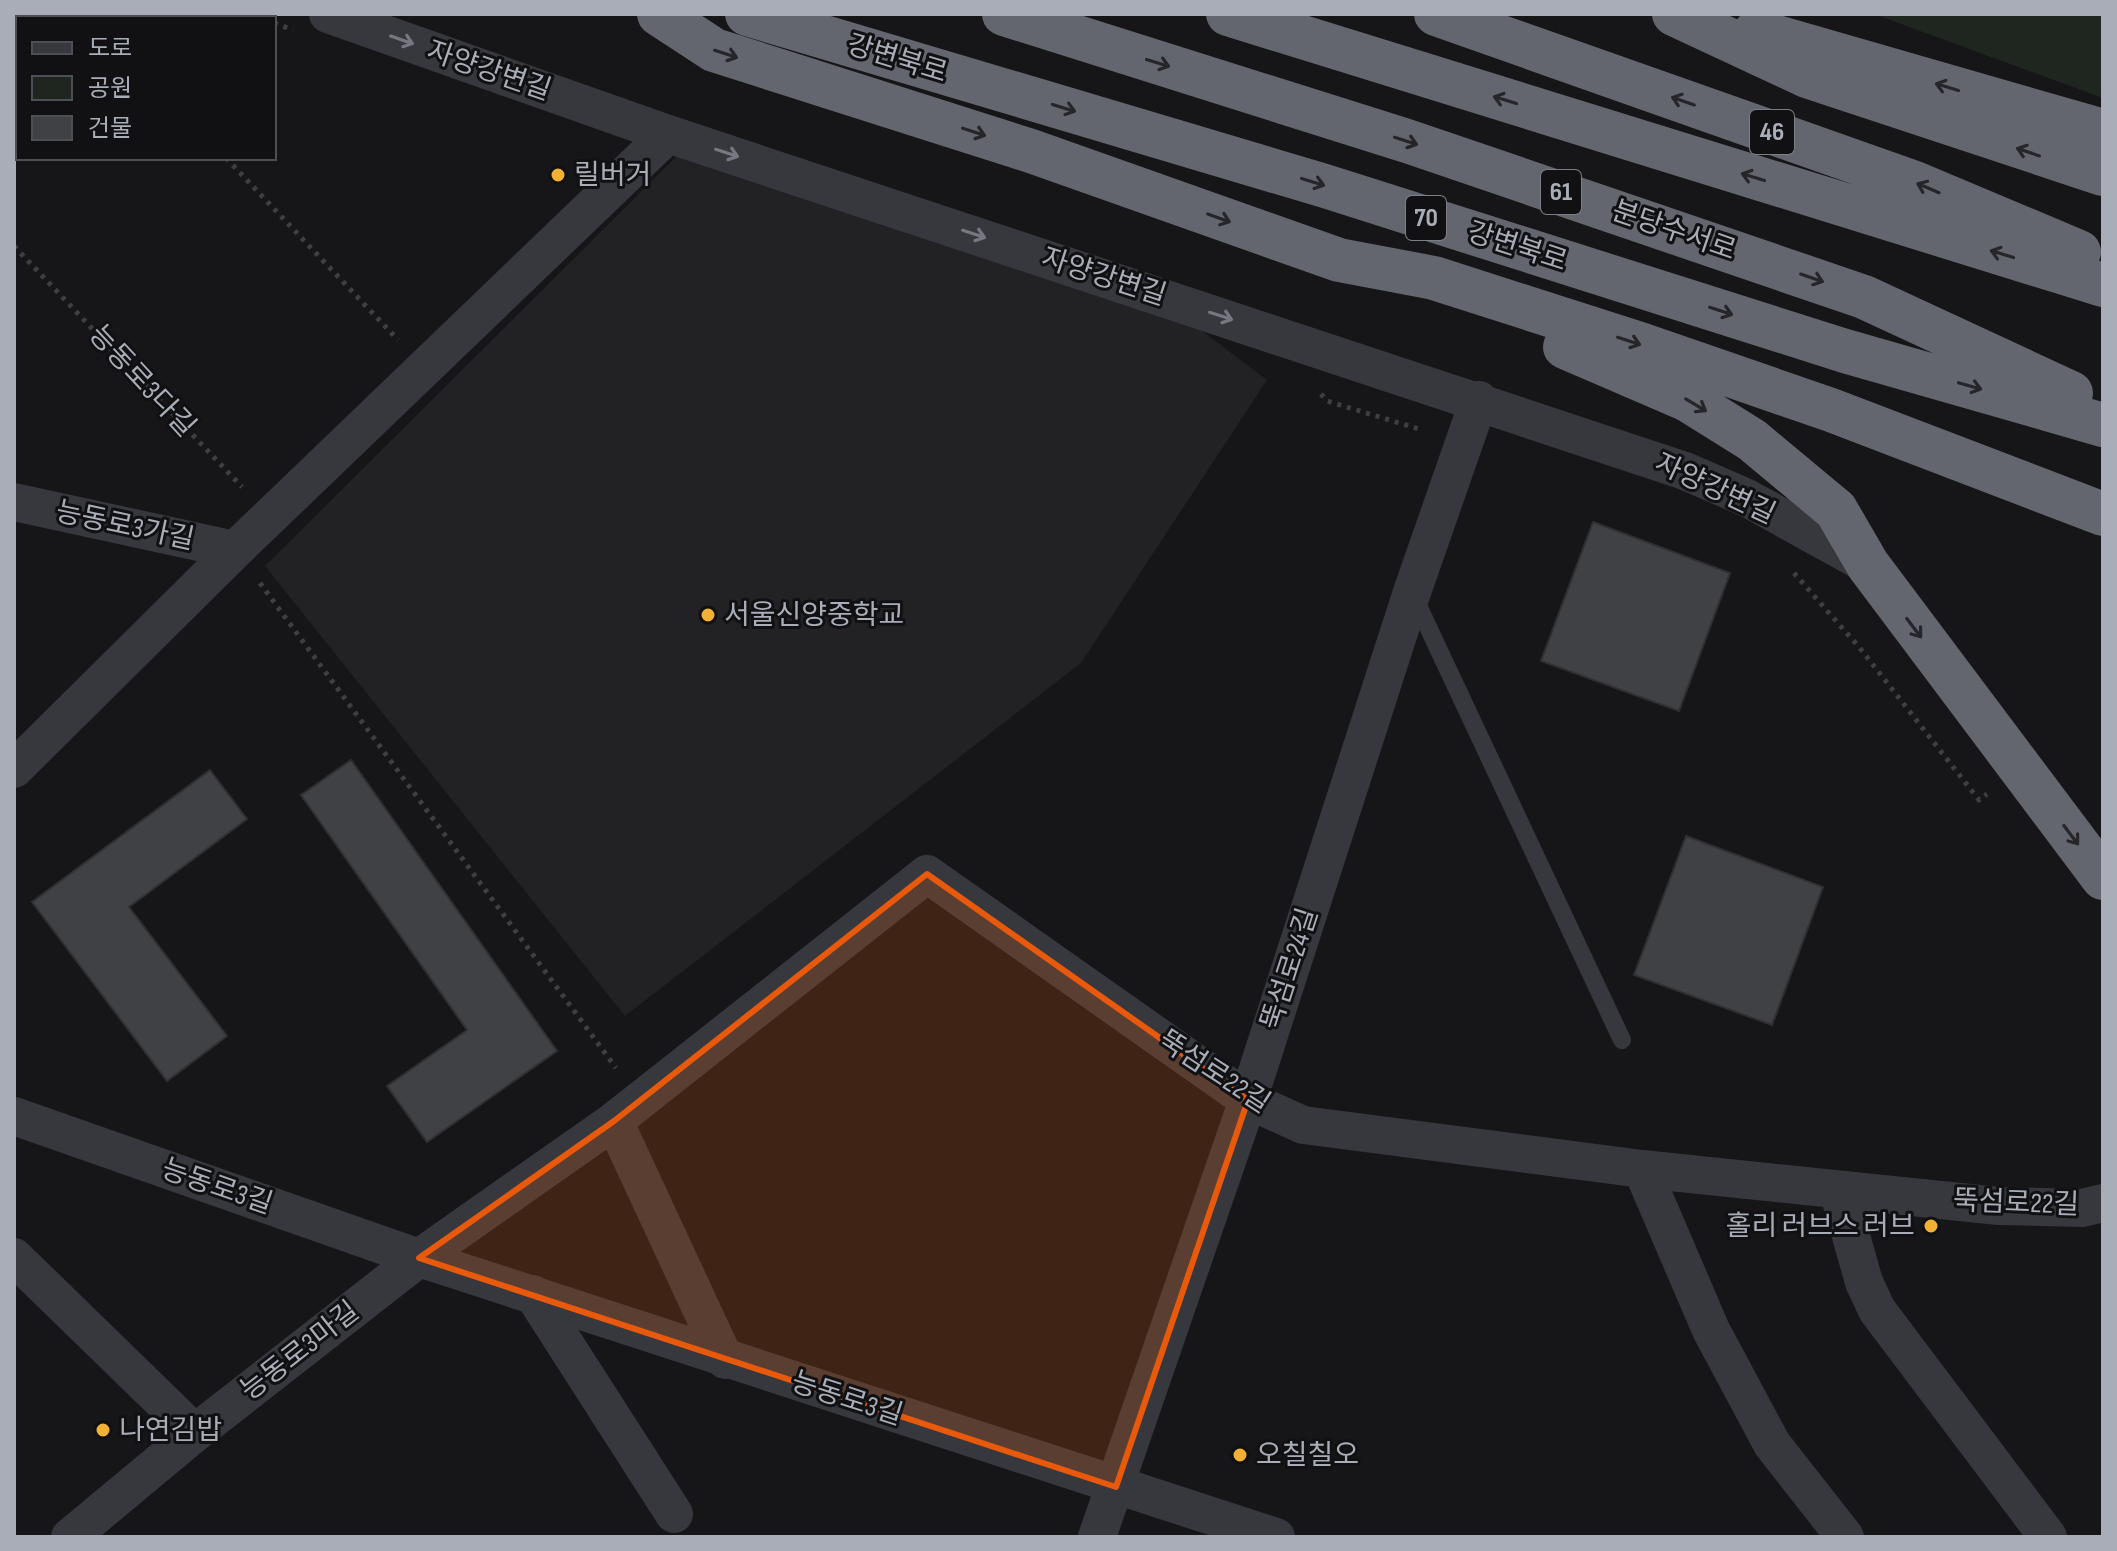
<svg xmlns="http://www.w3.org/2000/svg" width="2117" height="1551" viewBox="0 0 2117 1551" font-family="'Sofia Sans Condensed','Noto Sans KR',sans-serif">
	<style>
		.built { fill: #222225 }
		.green { fill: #1e261f }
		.building { fill: #404145; stroke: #303034; stroke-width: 2 }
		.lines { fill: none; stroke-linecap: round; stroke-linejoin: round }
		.path { stroke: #3d3f44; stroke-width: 5; stroke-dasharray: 4 6; stroke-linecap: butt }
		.lane { stroke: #37383d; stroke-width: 18 }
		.street { stroke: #37383d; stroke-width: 38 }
		.highway { stroke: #63666e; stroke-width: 44 }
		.oneway { stroke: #757881 }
		.oneway2 { stroke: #26262a }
		.marked { fill: #e8590c; fill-opacity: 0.2; stroke: #e8590c; stroke-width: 6; stroke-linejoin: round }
		.poi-dot { fill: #f2b134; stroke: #111113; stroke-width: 3 }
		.labels { text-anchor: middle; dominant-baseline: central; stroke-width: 6; stroke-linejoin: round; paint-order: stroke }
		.shield { fill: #111113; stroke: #7b7e86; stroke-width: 2 }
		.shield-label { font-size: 26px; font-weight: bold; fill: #a8adb8 }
		.street-label { font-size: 28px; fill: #a8adb8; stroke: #111113 }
		.poi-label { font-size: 28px; fill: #a8adb8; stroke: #111113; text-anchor: start }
	</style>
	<rect width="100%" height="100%" fill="#161618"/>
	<!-- built -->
	<path class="built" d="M690,143L1122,270L1267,380L1081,663L625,1016L265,566Z"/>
	<!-- green -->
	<path class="green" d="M1874,14H2103V98Z"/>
	<!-- building -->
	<path class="building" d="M1593,522L1730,573L1679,711L1541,661Z
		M351,760L557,1051L427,1142L387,1086L467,1030L301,795Z
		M210,770L247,819L129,907L227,1036L167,1081L32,902Z
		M1686,836L1823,887L1772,1025L1634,975Z"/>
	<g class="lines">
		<!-- path -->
		<path class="path" d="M89,14L93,18
			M246,14L258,18
			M274,23L293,30
			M226,158L398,340
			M14,246L242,487
			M1321,394L1327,401L1419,429
			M1794,573L1859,647L1979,800L1987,794
			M260,583L616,1068"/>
		<!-- lane -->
		<path class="lane" d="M1413,595L1622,1040"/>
		<!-- street -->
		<path class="street" d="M328,14L668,134L1685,471L1747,498L1868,565
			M14,502L235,550
			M14,769L235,550L668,134
			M14,1116L419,1258L1276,1537
			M614,1121L725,1360
			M1642,1169L1711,1330L1772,1444L1845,1537
			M1838,1190L1864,1282L1877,1310L2048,1537
			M14,1257L195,1433
			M533,1294L674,1514
			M70,1537L195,1433L419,1258L614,1121L927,874L1248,1100L1303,1125L1642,1169L1999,1206L2082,1208L2103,1203
			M1097,1537L1248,1100L1412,592L1479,400"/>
		<!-- highway -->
		<path class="highway" d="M659,14L714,50L1031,151L1339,260L1434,278L1643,345L1831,410L2103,514
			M747,14L1325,186L1845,351L2103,425
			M1004,14L1407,141L1864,297L2071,393
			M1228,14L2103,285
			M1436,14L1915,183L2079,252
			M1674,14L1807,76L2103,174
			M1756,31L2103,131
			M1565,347L1688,400L1752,440L1836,510L1868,565L2103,878"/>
	</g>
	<!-- one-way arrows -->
	<defs><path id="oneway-shaft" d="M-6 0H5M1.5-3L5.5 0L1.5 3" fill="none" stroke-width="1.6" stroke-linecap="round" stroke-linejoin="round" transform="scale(2)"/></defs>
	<g class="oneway">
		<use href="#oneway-shaft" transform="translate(402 40) rotate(19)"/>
		<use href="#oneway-shaft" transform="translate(727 153) rotate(18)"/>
		<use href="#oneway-shaft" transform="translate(974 234) rotate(18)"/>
		<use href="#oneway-shaft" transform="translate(1221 316) rotate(18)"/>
	</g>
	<g class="oneway2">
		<use href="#oneway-shaft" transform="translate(726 54) rotate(18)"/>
		<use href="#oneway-shaft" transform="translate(1158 63) rotate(17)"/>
		<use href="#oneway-shaft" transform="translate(1947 87) rotate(-163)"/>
		<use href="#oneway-shaft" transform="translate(1505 100) rotate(-163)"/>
		<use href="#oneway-shaft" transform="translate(1683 101) rotate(-161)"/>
		<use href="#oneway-shaft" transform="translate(1064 108) rotate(17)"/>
		<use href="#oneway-shaft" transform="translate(974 132) rotate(18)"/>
		<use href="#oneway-shaft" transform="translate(1406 141) rotate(18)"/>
		<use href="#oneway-shaft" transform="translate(2028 152) rotate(-161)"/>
		<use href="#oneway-shaft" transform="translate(1753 177) rotate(-163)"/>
		<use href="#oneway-shaft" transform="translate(1313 182) rotate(17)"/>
		<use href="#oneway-shaft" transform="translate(1928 188) rotate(-157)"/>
		<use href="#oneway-shaft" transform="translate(1219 218) rotate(20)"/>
		<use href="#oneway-shaft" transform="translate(2002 254) rotate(-163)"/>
		<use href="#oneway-shaft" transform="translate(1812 278) rotate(19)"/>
		<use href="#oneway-shaft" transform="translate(1721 311) rotate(18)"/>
		<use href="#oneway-shaft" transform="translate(1629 341) rotate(18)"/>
		<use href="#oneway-shaft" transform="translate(1970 386) rotate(16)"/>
		<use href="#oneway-shaft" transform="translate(1696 405) rotate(31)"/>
		<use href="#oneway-shaft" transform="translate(1914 628) rotate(53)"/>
		<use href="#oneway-shaft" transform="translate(2071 835) rotate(53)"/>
	</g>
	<!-- marked area -->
	<path class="marked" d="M927,874L1248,1100L1116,1487L419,1258L614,1121Z"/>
	<!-- markers -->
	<g class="poi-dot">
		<circle cx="558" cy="175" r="8"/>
		<circle cx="708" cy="615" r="8"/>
		<circle cx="1931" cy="1226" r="8"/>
		<circle cx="103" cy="1430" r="8"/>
		<circle cx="1240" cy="1455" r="8"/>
	</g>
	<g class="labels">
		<!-- shield labels -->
		<g class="shield">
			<rect x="1750" y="110" width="44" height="44" rx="6"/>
			<rect x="1541" y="170" width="40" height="44" rx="6"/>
			<rect x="1406" y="196" width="40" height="44" rx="6"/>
		</g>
		<g class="shield-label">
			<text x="1772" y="132">46</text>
			<text x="1561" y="192">61</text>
			<text x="1426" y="218">70</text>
		</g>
		<!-- street labels -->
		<g class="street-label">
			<text transform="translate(897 59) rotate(17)">강변북로</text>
			<text transform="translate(489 71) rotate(19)">자양강변길</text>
			<text transform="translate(1674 231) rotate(19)">분당수서로</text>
			<text transform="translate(1517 247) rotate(18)">강변북로</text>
			<text transform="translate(1104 277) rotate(18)">자양강변길</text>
			<text transform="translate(142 381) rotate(47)">능동로3다길</text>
			<text transform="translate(1715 489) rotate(25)">자양강변길</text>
			<text transform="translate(125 526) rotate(12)">능동로3가길</text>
			<text transform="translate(1290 969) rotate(-72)">뚝섬로24길</text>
			<text transform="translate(1214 1072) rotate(33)">뚝섬로22길</text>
			<text transform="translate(217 1187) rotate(19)">능동로3길</text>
			<text transform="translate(2016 1203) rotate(2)">뚝섬로22길</text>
			<text transform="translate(300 1351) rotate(-38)">능동로3마길</text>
			<text transform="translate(847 1399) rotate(18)">능동로3길</text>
		</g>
		<!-- poi labels -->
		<g class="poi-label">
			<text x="574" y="175">릴버거</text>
			<text x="724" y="615">서울신양중학교</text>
			<text x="1915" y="1226" text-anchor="end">홀리 러브스 러브</text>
			<text x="119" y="1430">나연김밥</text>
			<text x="1256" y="1455">오칠칠오</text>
		</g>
	</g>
	<!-- border -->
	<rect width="2117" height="1551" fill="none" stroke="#a8adb8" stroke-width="32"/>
	<!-- legend -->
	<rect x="16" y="16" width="260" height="144" fill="#111113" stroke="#4d4f55" stroke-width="2"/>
	<rect x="32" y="42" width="40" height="12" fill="#37383d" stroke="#4d4f55" stroke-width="2"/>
	<text x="88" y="56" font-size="24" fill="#a8adb8">도로</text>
	<rect x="32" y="76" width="40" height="24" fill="#1e261f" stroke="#4d4f55" stroke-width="2"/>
	<text x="88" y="96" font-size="24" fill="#a8adb8">공원</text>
	<rect x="32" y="116" width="40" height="24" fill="#404145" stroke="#4d4f55" stroke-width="2"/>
	<text x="88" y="136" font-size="24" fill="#a8adb8">건물</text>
</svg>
